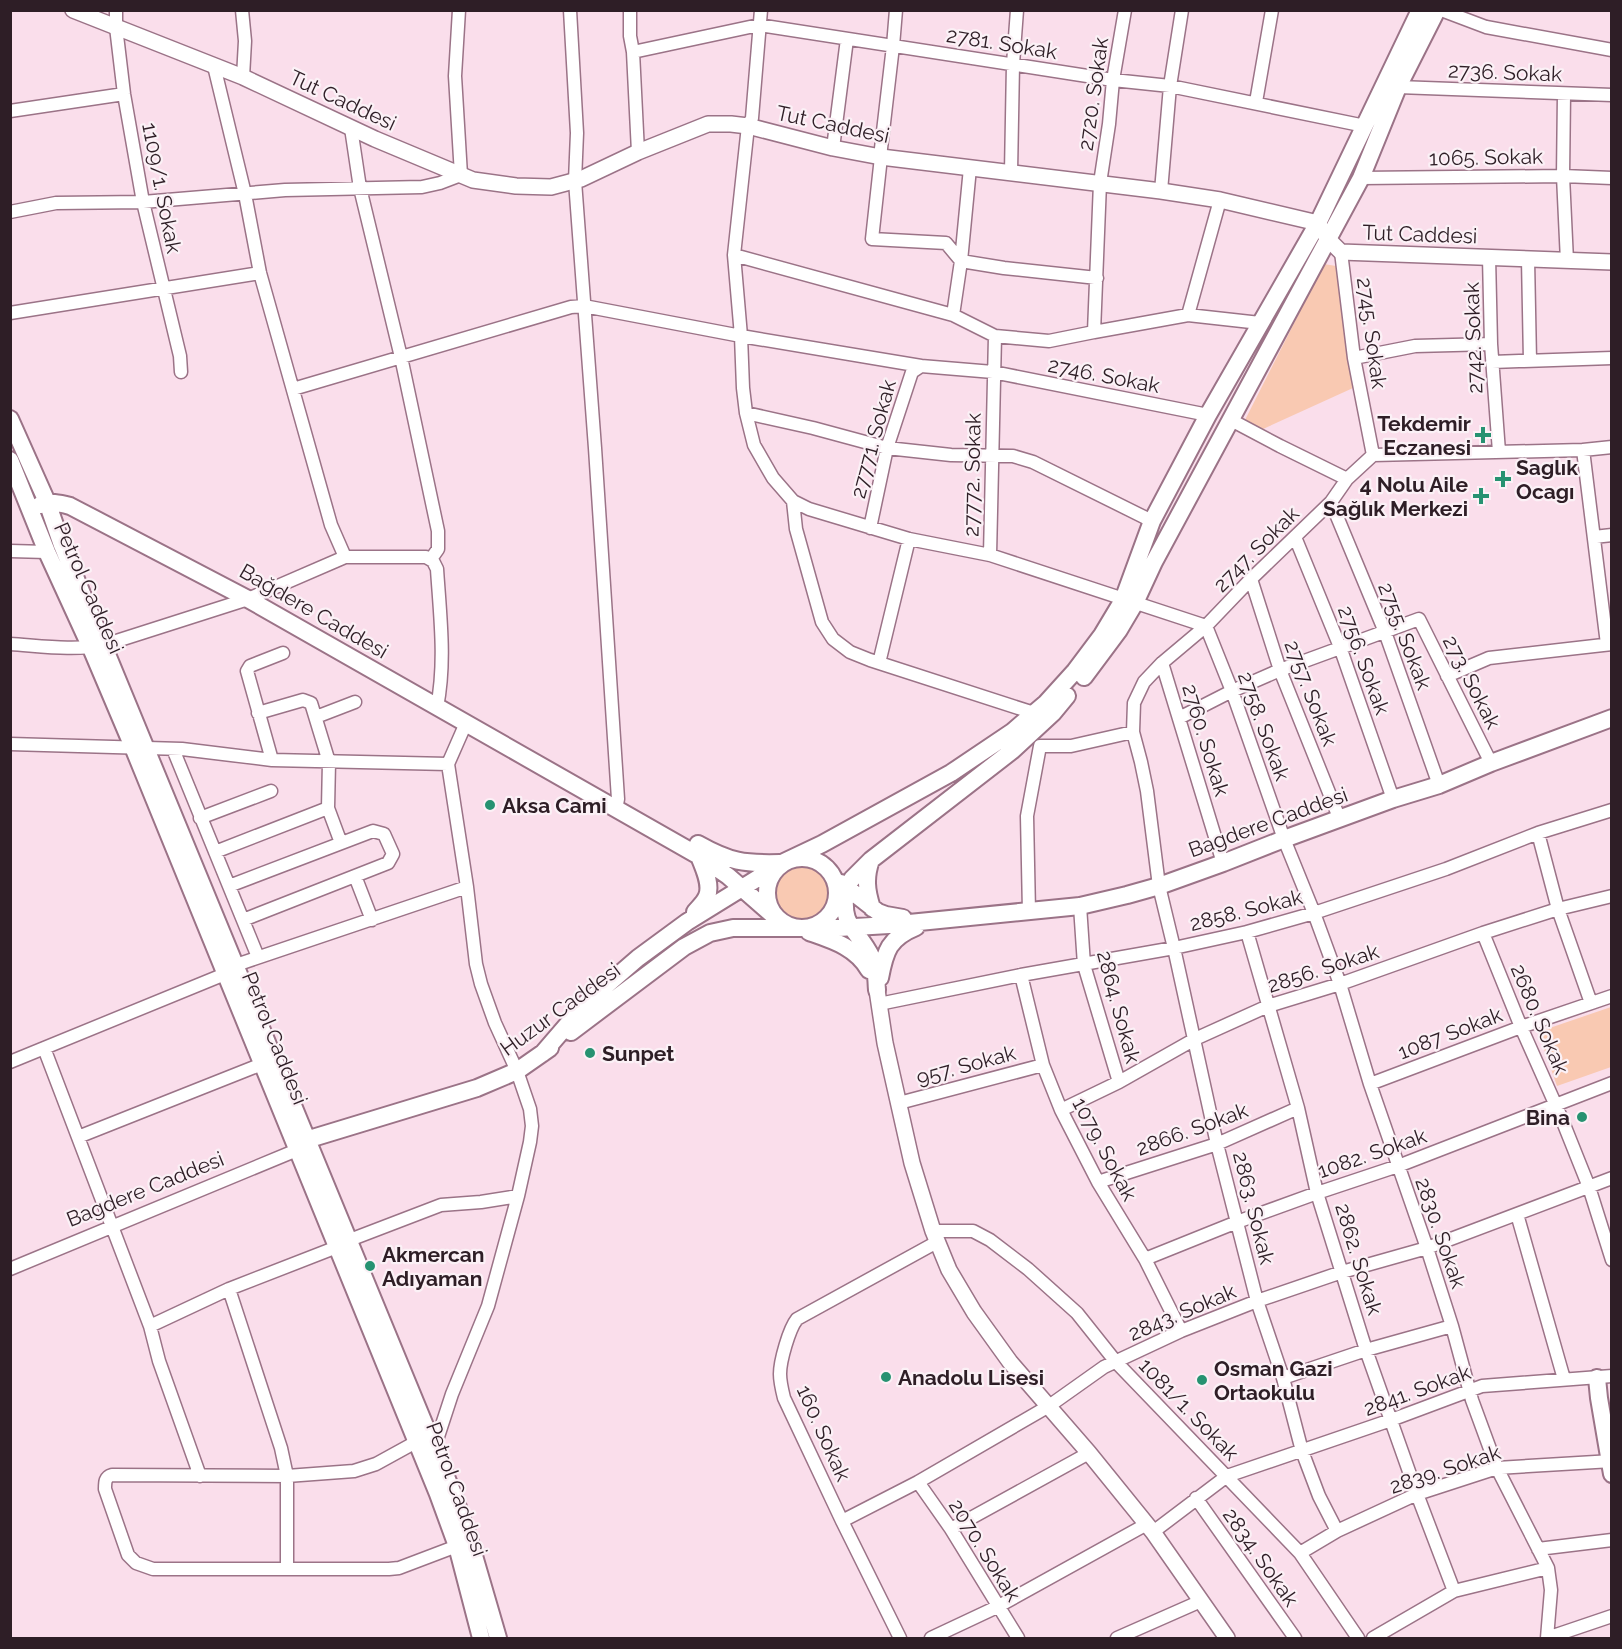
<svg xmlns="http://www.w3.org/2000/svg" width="1622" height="1649" viewBox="0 0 1622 1649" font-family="Raleway,sans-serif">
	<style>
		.green { fill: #f9c9b2 }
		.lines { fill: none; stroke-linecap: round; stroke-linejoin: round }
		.minor-casing { stroke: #9b7387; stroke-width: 15 }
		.tertiary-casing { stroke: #9b7387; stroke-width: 18 }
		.secondary-casing { stroke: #9b7387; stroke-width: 20 }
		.minor { stroke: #fff; stroke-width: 12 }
		.tertiary { stroke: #fff; stroke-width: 15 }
		.secondary { stroke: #fff; stroke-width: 16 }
		.poi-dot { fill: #269271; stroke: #fbf1f6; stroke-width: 2 }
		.labels { text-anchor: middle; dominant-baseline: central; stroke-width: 4.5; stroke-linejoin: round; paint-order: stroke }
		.street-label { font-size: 21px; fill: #2e1e26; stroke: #fbf1f6 }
		.poi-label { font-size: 21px; font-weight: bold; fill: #2e1e26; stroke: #fbf1f6; text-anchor: start }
	</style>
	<rect width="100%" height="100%" fill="#fadeeb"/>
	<!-- green -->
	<path class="green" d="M1324,264L1336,266L1353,388L1263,429L1245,420Z
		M776 893a26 26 0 1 1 52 0a26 26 0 1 1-52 0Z
		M1611,1007V1067L1557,1086L1538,1032Z"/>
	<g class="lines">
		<!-- minor casing -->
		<g class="minor-casing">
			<path id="minor" d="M116,10V27L124,94L143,202L180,356L181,372
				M242,10L245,41L243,77
				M570,10L577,133L575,181L595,448L618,799L616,809
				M630,10V36L633,52L638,152
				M761,10L752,118L748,126L734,255L953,315
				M1441,10L1486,27L1612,50
				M633,52L759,25L1113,80L1170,86L1365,126
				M214,66L245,194L260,273L331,525L345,557
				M1398,87L1612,95
				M1564,94L1563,176L1567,261
				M1256,102L1272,10
				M10,111L124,94
				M351,128L360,188L401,357L438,531V549L431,559
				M833,148L847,39
				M880,157L893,46L896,10
				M881,157L872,239L946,243L961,261L1004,268L1097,278
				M970,168L961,261L953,315L995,336L1049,341L1094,332L1100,183L1109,124L1113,80L1125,10
				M1011,172L1013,64L1017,10
				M1361,178L1563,176L1612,178
				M1161,191L1170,86L1182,10
				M10,212L56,203L143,202L285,190L422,187L440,183L461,175L455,76L459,10
				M1341,252L1354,358L1373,455
				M734,255L741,336L921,366
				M1489,257L1491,344L1499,452
				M1528,259L1530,361
				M10,313L260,273
				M1188,315L1220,200
				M1094,332L1188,315L1260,323
				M1354,358L1415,346L1491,344
				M1492,362L1612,358
				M293,389L571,307L584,306L741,336L743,388L746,413L754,445L773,478L793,501L796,529L822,622L833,639L850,652L870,660L1034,713
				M746,413L813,428L887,448L951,455L1013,456L1033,462L1152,521
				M1231,420L1280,446L1347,479
				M1583,450L1607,644
				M793,501L809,509L909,539L990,555L1206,626L1232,691L1284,839L1314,913L1340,984L1370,1084L1427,1248L1452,1326L1472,1400L1497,1468L1548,1568L1551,1590L1547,1638
				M1331,502L1385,632L1439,785
				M870,528L887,448L912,372L921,366L993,372L1208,415
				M1295,537L1340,647L1393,799
				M1594,537L1612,535
				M10,551L47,552
				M990,555L995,336
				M1251,579L1280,670L1340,820
				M10,644C41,646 74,651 104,645L248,599L345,557H426L433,561L437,569C440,615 446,662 437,707
				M879,663L909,539
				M1162,663L1223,863
				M1447,676L1489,658L1612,644
				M258,713L303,700L311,703L329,762L328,808L341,843
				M316,717L355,702
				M1179,718L1232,691L1280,670L1419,619L1491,763
				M10,744L182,749L272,760L448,764L466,723
				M173,749L258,957
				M272,760L247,671L250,666L283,653
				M200,818L271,791
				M1538,833L1558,909L1591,1003
				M215,852L328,808
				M355,876L372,920
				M229,886L373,831L384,834L393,854L388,863L243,920
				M1080,906L1084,965L1119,1082
				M1029,912L1027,816L1040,746H1071L1133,732
				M1247,932L1298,1108L1317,1193L1366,1350L1417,1494L1454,1591
				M1483,933L1521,1027L1561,1117L1589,1187L1612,1260
				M236,965L467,887
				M1021,975L1043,1065L1061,1110L1098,1182L1145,1259L1181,1331
				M879,1004L1021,975L1174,948L1247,932L1314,913L1446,869L1538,833L1612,810
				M44,1048L150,1326L159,1361L200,1476
				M10,1062L225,974
				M1370,1084L1521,1027L1612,996
				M899,1103L1043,1065
				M1061,1110L1119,1082L1195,1039L1268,1006L1340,984L1483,933L1558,909L1612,896
				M78,1137L262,1064
				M1098,1182L1217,1144L1298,1108
				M1517,1214L1564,1379
				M933,1231H973L990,1240L1028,1269L1077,1313L1116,1362L1300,1553L1358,1638
				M1145,1259L1237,1222L1317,1193L1398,1166L1612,1083
				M10,1269L297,1150
				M229,1289L281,1448L287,1476V1568
				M150,1326L229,1289L337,1247L347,1241L441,1205L481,1202L518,1196
				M1283,1378L1366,1350L1452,1326
				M416,1442L376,1464L354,1471L287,1476L112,1475C105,1477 105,1482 105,1489L128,1555L136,1563L153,1569H389L399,1568L457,1546
				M434,1449L452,1394L488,1306L518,1196L530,1142L532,1126L530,1109L517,1071L495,1023L481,984L476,964L467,887L448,764
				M918,1482L951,1529L1018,1638
				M1196,1498L1295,1638
				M842,1521L918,1482L1049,1406L1104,1367L1181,1331L1257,1301L1342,1272L1427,1248L1612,1178
				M951,1529L1089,1453
				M1337,1531L1319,1496L1302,1451L1283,1378L1257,1301L1217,1144L1174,948L1159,886L1147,791L1141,762L1133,732L1134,703L1144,682L1162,663L1206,626L1251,579L1331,502L1347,479L1373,455L1583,450L1612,447
				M1153,1532L1227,1476L1391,1420L1482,1386L1612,1376
				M1538,1549L1612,1540
				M1300,1553L1337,1531L1417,1494L1497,1468L1612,1461
				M900,1638L842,1521L784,1398C782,1390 780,1382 780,1374C780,1361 789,1329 797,1319L937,1242
				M931,1638L997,1607L1147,1524
				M1117,1638L1201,1601
				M1373,1638L1454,1591L1548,1568
				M1547,1638L1612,1616"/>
		</g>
		<!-- tertiary casing -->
		<g class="tertiary-casing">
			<path id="tertiary" d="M73,10L243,77L375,139L473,180L516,186L551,187L581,179L638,152L708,124H731L748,126L833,148L881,157L1161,191L1220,200L1318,223L1327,238L1341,252L1612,262
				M877,990L885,1043L912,1163L933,1231L949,1270L974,1312L1010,1362L1089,1453L1153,1532L1227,1638"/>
		</g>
		<!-- secondary casing -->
		<g class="secondary-casing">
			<path id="secondary" d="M10,419L47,502L62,545C195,861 321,1180 454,1496L470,1542L498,1638
				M10,460L47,552L91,648L133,747L438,1494L457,1546L481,1638
				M40,505C50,501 59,503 70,506L248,599L699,856L728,876L775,917
				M1084,677L1119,630L1135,603L1154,562L1361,178L1398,87L1437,10
				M698,844C730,862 744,864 780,863
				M767 893a35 35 0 1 1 70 0a35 35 0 1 1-70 0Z
				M871,860C865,877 866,890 872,908
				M841,883L878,912L886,915L903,918
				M846,889C840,929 857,927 872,958C877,968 876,979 877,990
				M836,902L852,879L871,860L1013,750L1053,713L1067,696
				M695,912C699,907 705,902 707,896C712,884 703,867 699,856
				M809,932C832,940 856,947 869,970
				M880,978C885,951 889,938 916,927
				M571,1032L684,947L710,933L733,928H838L889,925L1080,906L1127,895L1159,886L1223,863L1284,839L1393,799L1439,785L1491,763L1612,718
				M543,1053L586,1003L638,958L687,922L784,862L822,844L951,773L1012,732L1046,703L1075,671L1102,635L1123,600L1152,521L1208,415L1318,223L1420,10
				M306,1140L477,1088L517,1071L550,1048
				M1597,1378L1599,1398L1612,1474"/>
		</g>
		<!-- minor -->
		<use href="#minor" class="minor"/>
		<!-- tertiary -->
		<use href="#tertiary" class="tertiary"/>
		<!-- secondary -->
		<use href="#secondary" class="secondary"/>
	</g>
	<!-- markers -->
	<g class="poi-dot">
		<path d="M1480 426h6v6h6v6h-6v6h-6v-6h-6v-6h6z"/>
		<path d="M1500 470h6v6h6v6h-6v6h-6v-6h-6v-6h6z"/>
		<path d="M1478 487h6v6h6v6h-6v6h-6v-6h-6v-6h6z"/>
		<circle cx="490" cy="805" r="6"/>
		<circle cx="590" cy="1053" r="6"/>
		<circle cx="1582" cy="1117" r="6"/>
		<circle cx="370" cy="1266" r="6"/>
		<circle cx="886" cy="1377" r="6"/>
		<circle cx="1202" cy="1380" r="6"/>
	</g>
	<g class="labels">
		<!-- street labels -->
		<g class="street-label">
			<text transform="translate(1002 43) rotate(9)">2781. Sokak</text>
			<text transform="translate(1505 72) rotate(2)">2736. Sokak</text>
			<text transform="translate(1093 94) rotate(-82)">2720. Sokak</text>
			<text transform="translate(343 100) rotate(25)">Tut Caddesi</text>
			<text transform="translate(833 124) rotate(12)">Tut Caddesi</text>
			<text transform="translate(1486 157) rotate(-1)">1065. Sokak</text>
			<text transform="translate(162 188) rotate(79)">1109/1. Sokak</text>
			<text transform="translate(1420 234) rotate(2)">Tut Caddesi</text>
			<text transform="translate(1372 333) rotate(82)">2745. Sokak</text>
			<text transform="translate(1473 338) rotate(-92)">2742. Sokak</text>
			<text transform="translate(1104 375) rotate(11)">2746. Sokak</text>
			<text transform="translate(873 439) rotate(-75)">27771. Sokak</text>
			<text transform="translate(972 475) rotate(-89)">27772. Sokak</text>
			<text transform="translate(1256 549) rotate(-45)">2747. Sokak</text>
			<text transform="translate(89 588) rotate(66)">Petrol Caddesi</text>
			<text transform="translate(314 611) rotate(30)">Bağdere Caddesi</text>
			<text transform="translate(1405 636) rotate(69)">2755. Sokak</text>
			<text transform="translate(1364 660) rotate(70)">2756. Sokak</text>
			<text transform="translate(1472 682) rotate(63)">273. Sokak</text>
			<text transform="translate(1311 693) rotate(69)">2757. Sokak</text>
			<text transform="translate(1264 726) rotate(70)">2758. Sokak</text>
			<text transform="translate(1206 740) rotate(73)">2760. Sokak</text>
			<text transform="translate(1268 822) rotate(-20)">Bagdere Caddesi</text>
			<text transform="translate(1246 910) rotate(-14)">2858. Sokak</text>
			<text transform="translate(1323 968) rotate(-18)">2856. Sokak</text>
			<text transform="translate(1119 1007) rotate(75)">2864. Sokak</text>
			<text transform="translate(560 1009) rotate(-36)">Huzur Caddesi</text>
			<text transform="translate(1540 1019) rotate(67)">2680. Sokak</text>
			<text transform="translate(1450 1033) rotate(-21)">1087 Sokak</text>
			<text transform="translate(275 1038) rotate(68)">Petrol Caddesi</text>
			<text transform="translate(966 1065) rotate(-15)">957. Sokak</text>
			<text transform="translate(1192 1129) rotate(-20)">2866. Sokak</text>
			<text transform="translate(1105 1149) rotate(62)">1079. Sokak</text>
			<text transform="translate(1372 1153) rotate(-19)">1082. Sokak</text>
			<text transform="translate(145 1189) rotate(-22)">Bagdere Caddesi</text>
			<text transform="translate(1254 1208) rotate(76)">2863. Sokak</text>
			<text transform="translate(1441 1233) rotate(71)">2830. Sokak</text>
			<text transform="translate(1359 1259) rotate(73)">2862. Sokak</text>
			<text transform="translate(1182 1312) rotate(-23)">2843. Sokak</text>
			<text transform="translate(1417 1390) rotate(-20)">2841. Sokak</text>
			<text transform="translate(1189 1409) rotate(46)">1081/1. Sokak</text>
			<text transform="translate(824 1433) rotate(66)">160. Sokak</text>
			<text transform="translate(1445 1469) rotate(-18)">2839. Sokak</text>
			<text transform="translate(457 1489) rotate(70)">Petrol Caddesi</text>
			<text transform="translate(985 1550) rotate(58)">2070. Sokak</text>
			<text transform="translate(1261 1557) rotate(55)">2834. Sokak</text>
		</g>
		<!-- poi labels -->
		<g class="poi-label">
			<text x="1471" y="423" text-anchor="end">Tekdemir<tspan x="1471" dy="24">Eczanesi</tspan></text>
			<text x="1516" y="467">Saglık<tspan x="1516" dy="24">Ocagı</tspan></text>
			<text x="1468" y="484" text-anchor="end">4 Nolu Aile<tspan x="1468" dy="24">Sağlık Merkezi</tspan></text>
			<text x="502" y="805">Aksa Cami</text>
			<text x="602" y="1053">Sunpet</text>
			<text x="1570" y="1117" text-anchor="end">Bina</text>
			<text x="382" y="1254">Akmercan<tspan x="382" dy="24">Adıyaman</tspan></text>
			<text x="1214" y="1368">Osman Gazi<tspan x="1214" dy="24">Ortaokulu</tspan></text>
			<text x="898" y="1377">Anadolu Lisesi</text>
		</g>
	</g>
	<!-- border -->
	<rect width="1622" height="1649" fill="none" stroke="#2e1e26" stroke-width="24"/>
</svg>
